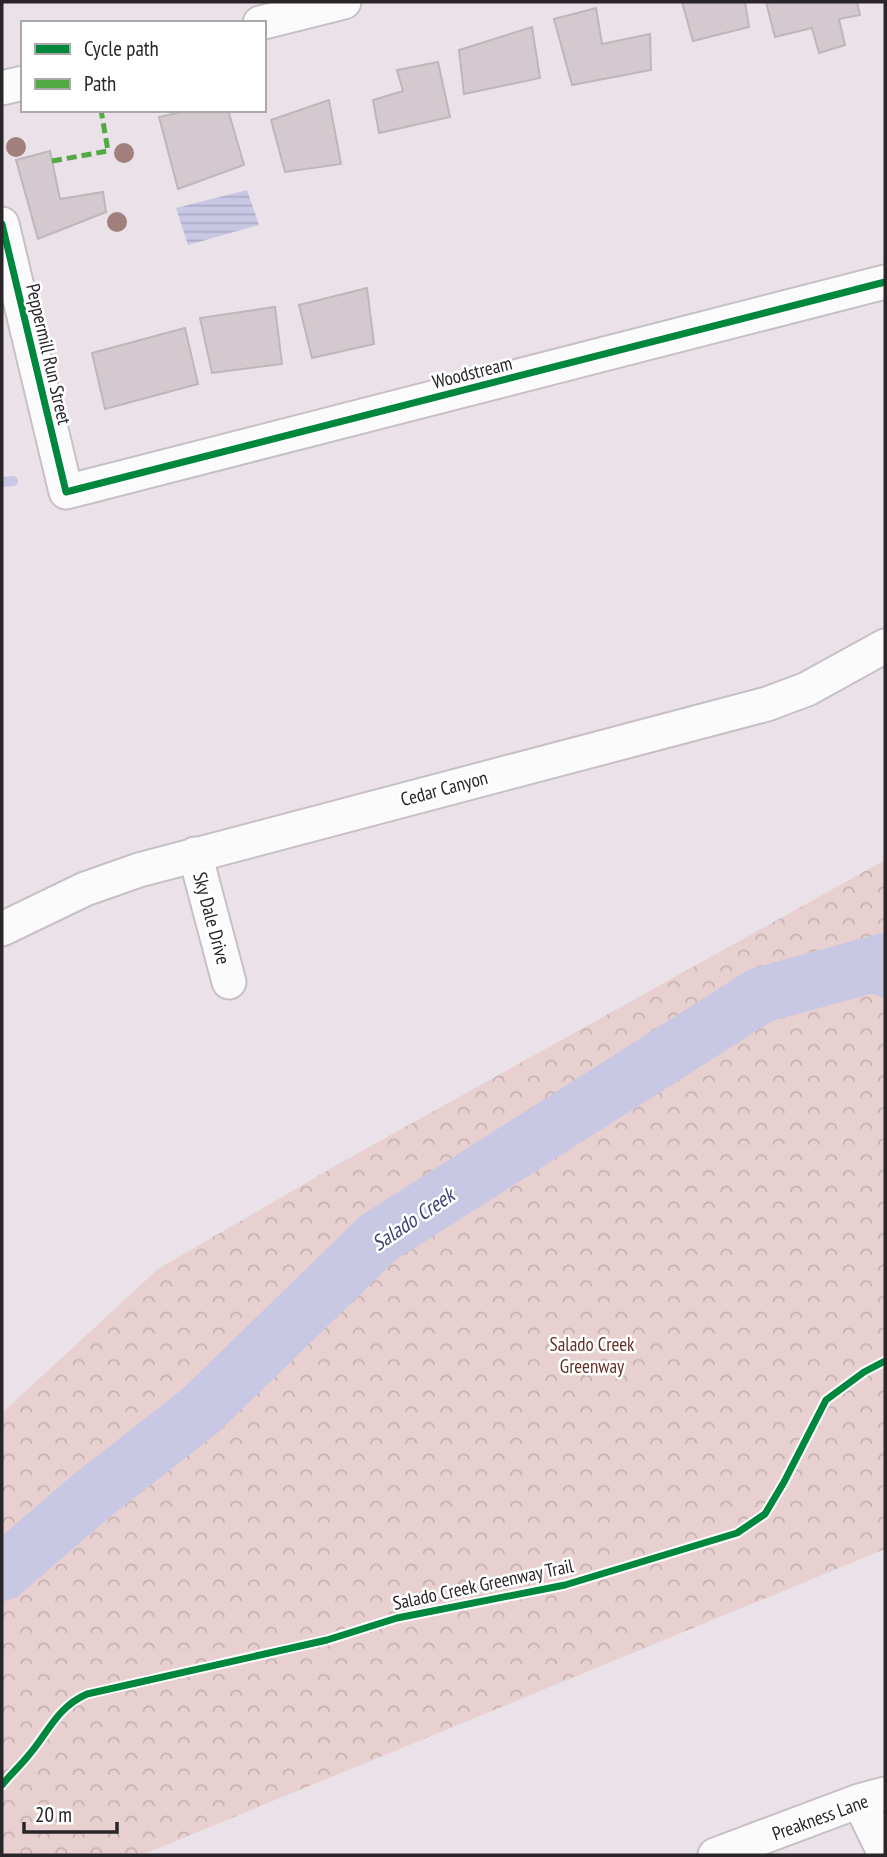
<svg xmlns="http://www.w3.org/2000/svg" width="887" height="1857" viewBox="0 0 887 1857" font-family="'PT Sans Narrow',sans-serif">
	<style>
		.forest { fill: url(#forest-crowns) }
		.water { fill: url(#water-rules) }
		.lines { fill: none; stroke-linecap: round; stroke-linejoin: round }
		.stream { stroke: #c8c7e4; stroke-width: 10 }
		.river { stroke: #c8c7e4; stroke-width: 56 }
		.building { fill: #d4c9ce; stroke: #bdb7ba; stroke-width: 2 }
		.minor-casing { stroke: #c7c0c5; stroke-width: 37 }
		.minor { stroke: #fcfbfc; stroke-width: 33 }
		.quiet { stroke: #53aa44; stroke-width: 5; stroke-dasharray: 10 5; stroke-linecap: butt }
		.cycleway-casing { stroke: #fff; stroke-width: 11 }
		.cycleway { stroke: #00873e; stroke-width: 7 }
		.tree { fill: #a17f7c }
		.labels { text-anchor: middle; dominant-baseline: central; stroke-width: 5; stroke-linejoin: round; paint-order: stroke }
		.street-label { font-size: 19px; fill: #2a2529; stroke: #fff }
		.park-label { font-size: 19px; fill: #662e24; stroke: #fff }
		.water-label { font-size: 21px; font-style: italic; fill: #404173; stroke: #fff }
	</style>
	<defs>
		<pattern id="forest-crowns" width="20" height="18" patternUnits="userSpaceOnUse" patternTransform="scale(1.75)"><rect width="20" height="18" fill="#e7d0cf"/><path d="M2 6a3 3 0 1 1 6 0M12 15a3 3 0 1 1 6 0" fill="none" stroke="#c6b2b2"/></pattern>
		<pattern id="water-rules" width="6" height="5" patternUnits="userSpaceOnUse" patternTransform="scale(1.75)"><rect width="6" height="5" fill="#c8c7e4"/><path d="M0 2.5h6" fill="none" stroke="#acabc4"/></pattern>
	</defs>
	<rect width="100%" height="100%" fill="#eae2e8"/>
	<!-- forest -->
	<path class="forest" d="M885,860V1549L142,1855H2V1413L158,1269L335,1166Z"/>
	<!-- water -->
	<path class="water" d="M247,190L259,225L188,245L176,208Z"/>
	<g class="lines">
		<!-- stream -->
		<path class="stream" d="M2,482L13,481
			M833,975L885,993"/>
		<!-- river -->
		<path class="river" d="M2,1573L90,1497L200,1411L378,1238L761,995L885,961"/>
	</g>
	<!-- building -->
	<path class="building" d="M682,2H745L749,27L693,41Z
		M766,2H857L860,15L839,19L845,45L819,53L812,28L775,37Z
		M596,8L602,44L650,34L651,70L572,85L554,19Z
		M532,27L540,78L464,94L459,50Z
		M438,62L450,117L379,133L373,100L403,91L397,70Z
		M329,100L341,164L285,172L271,120Z
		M191,110H228L244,165L178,189L159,117Z
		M50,151L60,199L103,192L106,212L38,239L16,160Z
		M367,288L374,344L312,358L299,305Z
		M275,307L282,364L212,373L200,318Z
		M185,328L198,384L105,409L92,353Z"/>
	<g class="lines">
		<!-- minor casing -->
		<g class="minor-casing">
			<path id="minor" d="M260,23L344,2
				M2,88L23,83
				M2,224L66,492L885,282
				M195,854L229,982
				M2,929L85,889L139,870L767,704L807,689L885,646
				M859,1801L885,1854
				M715,1855L859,1801L885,1794"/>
		</g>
		<!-- minor -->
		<use href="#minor" class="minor"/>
		<!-- quiet -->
		<path class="quiet" d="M52,161L108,151L101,110"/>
		<!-- cycleway casing -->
		<g class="cycleway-casing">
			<path id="cycleway" d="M2,224L66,492L885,282
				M2,1785C10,1775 20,1766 28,1756C48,1733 57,1707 87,1694L327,1640L397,1618L565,1585L737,1533L765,1514L784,1482L826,1400L864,1372L885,1361"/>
		</g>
		<!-- cycleway -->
		<use href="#cycleway" class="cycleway"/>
	</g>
	<!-- trees -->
	<g class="tree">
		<circle cx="16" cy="147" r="10"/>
		<circle cx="124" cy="153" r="10"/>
		<circle cx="117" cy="222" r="10"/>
	</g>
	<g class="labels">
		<!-- street labels -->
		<g class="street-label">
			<text transform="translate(49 354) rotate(77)">Peppermill Run Street</text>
			<text transform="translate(472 372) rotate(-14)">Woodstream</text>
			<text transform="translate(444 788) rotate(-15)">Cedar Canyon</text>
			<text transform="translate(212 918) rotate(75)">Sky Dale Drive</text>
			<text transform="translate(483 1584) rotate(-12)">Salado Creek Greenway Trail</text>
			<text transform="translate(820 1817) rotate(-20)">Preakness Lane</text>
		</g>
		<!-- park labels -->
		<g class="park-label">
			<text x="592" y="1344">Salado Creek<tspan x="592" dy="22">Greenway</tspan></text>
		</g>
		<!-- water labels -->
		<g class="water-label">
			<text transform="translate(413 1219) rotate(-34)">Salado Creek</text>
		</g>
	</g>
	<!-- border -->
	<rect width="887" height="1857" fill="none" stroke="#2a2529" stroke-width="7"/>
	<!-- legend -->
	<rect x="21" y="21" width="245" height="91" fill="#ffffff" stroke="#aaa8a9" stroke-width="2"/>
	<rect x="35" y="44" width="35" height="10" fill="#00873e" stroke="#aaa8a9" stroke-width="2"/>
	<text x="84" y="56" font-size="21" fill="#2a2529">Cycle path</text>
	<rect x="35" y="79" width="35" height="10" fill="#53aa44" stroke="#aaa8a9" stroke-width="2"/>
	<text x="84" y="91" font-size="21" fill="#2a2529">Path</text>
	<!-- scale -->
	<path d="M24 1822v10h93v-10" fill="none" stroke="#2a2529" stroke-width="3.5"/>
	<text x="35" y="1822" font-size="21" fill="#2a2529" stroke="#ffffff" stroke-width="5" paint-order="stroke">20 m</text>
</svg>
